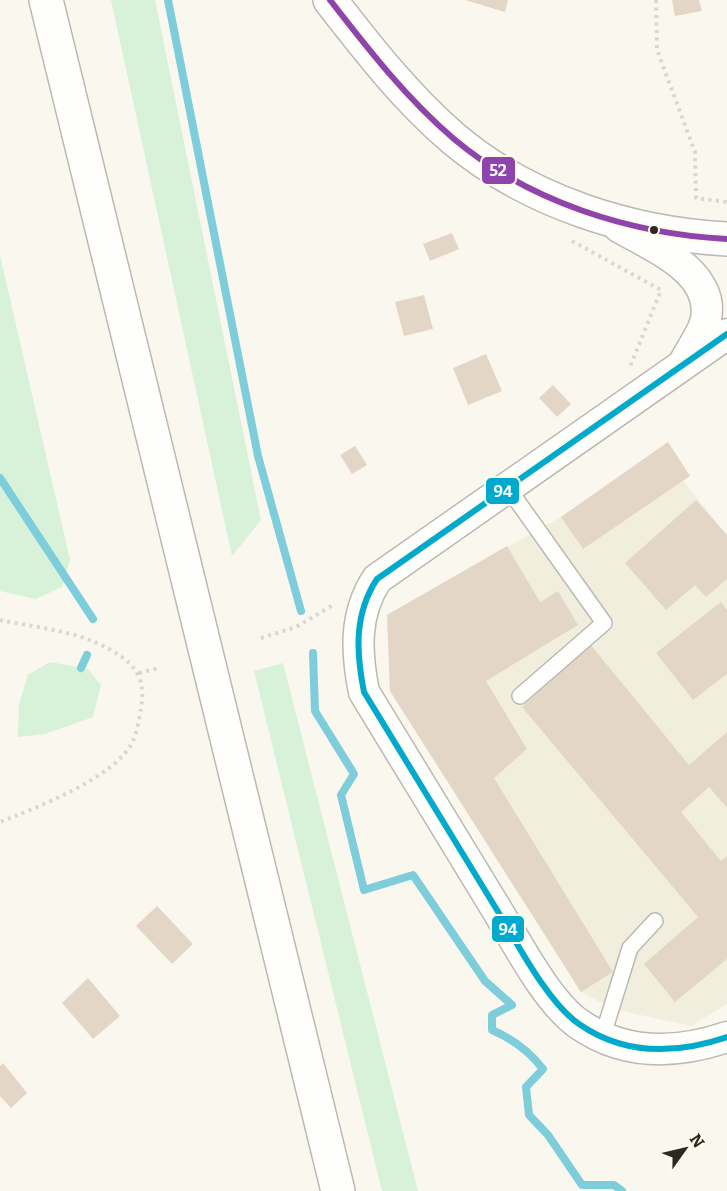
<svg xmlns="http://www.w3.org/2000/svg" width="727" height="1191" viewBox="0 0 727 1191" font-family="Bitter,serif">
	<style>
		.built { fill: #f2eedd }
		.green { fill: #d7f2d9 }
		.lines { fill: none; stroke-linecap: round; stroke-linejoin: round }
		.stream { stroke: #7ecddb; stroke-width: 8 }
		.building { fill: #e4d6c6 }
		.lane-casing { stroke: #bbb9b3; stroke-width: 18 }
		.street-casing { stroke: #bbb9b3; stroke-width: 33 }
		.secondary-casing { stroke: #bbb9b3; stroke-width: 36 }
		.primary-casing { stroke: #bbb9b3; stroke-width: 36 }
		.path { stroke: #d7d7d4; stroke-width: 4; stroke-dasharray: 3 4.5; stroke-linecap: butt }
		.lane { stroke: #fefefc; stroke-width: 15 }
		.street { stroke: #fefefc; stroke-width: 30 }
		.secondary { stroke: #fefefc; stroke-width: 33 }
		.primary { stroke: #fefefc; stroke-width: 33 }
		.bus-1-casing { stroke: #fefaea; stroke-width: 10 }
		.bus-2-casing { stroke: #fefaea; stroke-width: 10 }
		.bus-1 { stroke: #8e44ad; stroke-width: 6 }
		.bus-2 { stroke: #00a9ce; stroke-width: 6 }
		.bus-dot { fill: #2b2923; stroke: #fefaea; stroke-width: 2 }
		.line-badge { stroke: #fefaea; stroke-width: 2 }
		.badge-label { font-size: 16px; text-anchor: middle; font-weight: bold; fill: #fff }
	</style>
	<rect width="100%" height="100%" fill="#faf7ee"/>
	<!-- built -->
	<path class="built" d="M668,442L690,476L683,481L727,535V1004L691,1026L613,1009L581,992L390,691L387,615L561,517Z"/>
	<!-- green -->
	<path class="green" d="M111,0H155L261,520L232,556Z
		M0,255L70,560L62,587L36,599L0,591Z
		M50,662L88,669L101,685L93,717L45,734L18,737L19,704L28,675Z
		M283,663L418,1191H382L254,671Z"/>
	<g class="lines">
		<!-- stream -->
		<path class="stream" d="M168,0L258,456L301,611
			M0,478L93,619
			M313,653L315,711L354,774L341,795L364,890L413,875L485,981L512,1005L492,1015V1030C513,1039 529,1051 543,1069L526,1087L529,1115L548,1135L582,1185H614L622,1191
			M81,668L87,655"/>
	</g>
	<!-- building -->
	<path class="building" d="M465,0H508L505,12Z
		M672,0H699L702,11L675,16Z
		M452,233L459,249L430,261L423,244Z
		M424,295L433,329L404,336L395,302Z
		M486,354L502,391L468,405L453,368Z
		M553,385L571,404L557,417L539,398Z
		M668,442L690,476L583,549L561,517Z
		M355,446L367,465L352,474L340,455Z
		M696,500L727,535V579L706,597L695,585L666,610L625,563Z
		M507,546L540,602L558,591L578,625L486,681L527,749L494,778L613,972L581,992L390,691L387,615Z
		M721,602L727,610V674L693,700L656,653Z
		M590,644L689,765L727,732V808L709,787L681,812L721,861L727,856V959L675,1002L644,964L698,917L522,707Z
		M157,906L193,944L172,964L136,926Z
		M88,978L120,1016L93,1039L62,1003Z
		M3,1063L27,1093L11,1108L0,1096V1066Z"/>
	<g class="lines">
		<!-- lane casing -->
		<g class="lane-casing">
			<path id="lane" d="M508,488L604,623L520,696
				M602,1038L630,948L655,921"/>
		</g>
		<!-- street casing -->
		<g class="street-casing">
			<path id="street" d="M619,227C653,247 719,273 705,323C701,336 691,349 685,361
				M727,334L377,579C354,614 356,652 364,692C408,765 453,837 497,910C517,943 548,1003 579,1024C625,1056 677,1054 727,1037"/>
		</g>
		<!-- secondary casing -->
		<g class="secondary-casing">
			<path id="secondary" d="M330,0C368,49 407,99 454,139C529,202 631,234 727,239"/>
		</g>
		<!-- primary casing -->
		<g class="primary-casing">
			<path id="primary" d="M46,0L338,1191"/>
		</g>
		<!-- path -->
		<path class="path" d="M656,0L657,50L695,152L696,198L727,202
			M572,241L661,290L630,367
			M0,620C38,628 81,631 114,652C137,665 146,682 141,708C139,719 137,733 132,743C114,778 36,808 0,822
			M261,638L296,627L335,604
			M139,673L159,668"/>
		<!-- lane -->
		<use href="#lane" class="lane"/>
		<!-- street -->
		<use href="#street" class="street"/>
		<!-- secondary -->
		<use href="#secondary" class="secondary"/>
		<!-- primary -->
		<use href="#primary" class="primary"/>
		<!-- bus-1 casing -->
		<g class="bus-1-casing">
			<path id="bus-1" d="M330,0C368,49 407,99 454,139C529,202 631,234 727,239"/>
		</g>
		<!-- bus-2 casing -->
		<g class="bus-2-casing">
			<path id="bus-2" d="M727,334L377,579C354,614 356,652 364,692C408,765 453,837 497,910C517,943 548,1003 579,1024C625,1056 677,1054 727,1037"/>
		</g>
		<!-- bus-1 -->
		<use href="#bus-1" class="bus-1"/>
		<!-- bus-2 -->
		<use href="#bus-2" class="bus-2"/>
	</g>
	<!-- markers -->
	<circle class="bus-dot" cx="654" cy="230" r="5"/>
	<g class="line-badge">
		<rect x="481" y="156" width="35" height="29" rx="6" fill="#8e44ad"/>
		<rect x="485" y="477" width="35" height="28" rx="6" fill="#00a9ce"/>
		<rect x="491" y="915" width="34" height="28" rx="6" fill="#00a9ce"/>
	</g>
	<g class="badge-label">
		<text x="498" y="176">52</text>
		<text x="503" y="497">94</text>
		<text x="508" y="935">94</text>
	</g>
	<!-- north arrow -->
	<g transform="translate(685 1149) rotate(56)" stroke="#fefaea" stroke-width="4.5" paint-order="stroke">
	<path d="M0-4.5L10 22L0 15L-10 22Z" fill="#2b2923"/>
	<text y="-9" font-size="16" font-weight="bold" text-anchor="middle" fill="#2b2923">N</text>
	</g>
</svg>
